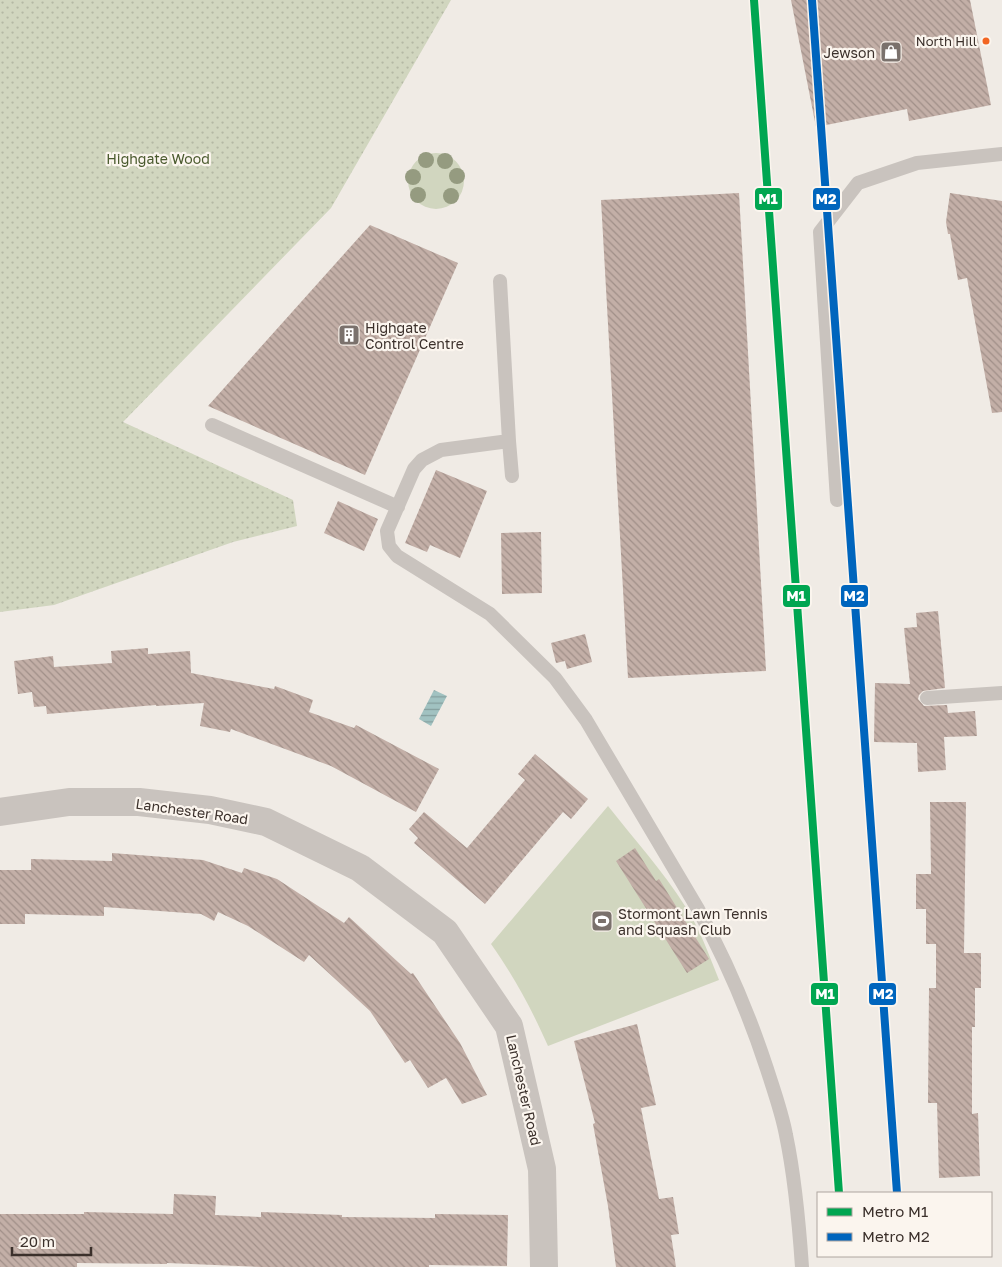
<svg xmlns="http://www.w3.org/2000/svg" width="1002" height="1267" viewBox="0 0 1002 1267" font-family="'Golos Text',sans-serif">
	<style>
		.park { fill: url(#park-dots) }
		.garden { fill: #d1d6bf }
		.water { fill: url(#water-rules) }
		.building { fill: url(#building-back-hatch) }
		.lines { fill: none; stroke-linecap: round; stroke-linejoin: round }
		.service { stroke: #c9c3be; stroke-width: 14 }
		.minor { stroke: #c9c3be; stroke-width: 28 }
		.metro-1-casing { stroke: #fbf5ee; stroke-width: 11 }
		.metro-2-casing { stroke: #fbf5ee; stroke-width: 11 }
		.metro-1 { stroke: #00a651; stroke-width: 8 }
		.metro-2 { stroke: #0065bd; stroke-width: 8 }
		.tree { fill: #959b80 }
		.bus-dot { fill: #f26522; stroke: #fbf5ee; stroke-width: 2 }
		.labels { text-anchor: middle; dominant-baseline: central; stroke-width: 4.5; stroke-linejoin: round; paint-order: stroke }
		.bus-label { font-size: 13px; fill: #3b302b; stroke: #fbf5ee; text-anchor: end }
		.poi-label { font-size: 14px; fill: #3b302b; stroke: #fbf5ee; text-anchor: start }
		.park-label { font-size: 14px; fill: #4a5a2e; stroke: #fbf5ee }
		.street-label { font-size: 14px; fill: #3b302b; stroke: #fbf5ee }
		.line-badge { stroke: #fbf5ee; stroke-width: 2 }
		.badge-label { font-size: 14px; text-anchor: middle; font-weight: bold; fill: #fff }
	</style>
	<defs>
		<pattern id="park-dots" width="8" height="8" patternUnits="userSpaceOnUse" patternTransform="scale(1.25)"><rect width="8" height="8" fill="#d1d6bf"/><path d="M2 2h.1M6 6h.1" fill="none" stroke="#b4b8a4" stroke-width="1.8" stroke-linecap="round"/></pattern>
		<pattern id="water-rules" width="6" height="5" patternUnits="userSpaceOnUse" patternTransform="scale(1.25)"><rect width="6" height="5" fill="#a1c2c1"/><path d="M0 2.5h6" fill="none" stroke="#849e9d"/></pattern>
		<pattern id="building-back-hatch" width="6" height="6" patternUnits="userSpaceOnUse" patternTransform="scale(1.25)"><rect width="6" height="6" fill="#c3afa7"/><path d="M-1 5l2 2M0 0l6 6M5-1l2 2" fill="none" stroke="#a08f88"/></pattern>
	</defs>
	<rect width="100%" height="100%" fill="#f0ebe5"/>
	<!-- park -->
	<path class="park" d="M0,0H451L331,208L123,422L293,500L297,526L233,542L54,605L0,612Z"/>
	<!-- garden -->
	<path class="garden" d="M408 181a28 28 0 1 1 56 0a28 28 0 1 1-56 0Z
		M608,806C634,839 663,871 685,906C700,929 709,955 719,980L548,1046C531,1008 515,978 491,944Z"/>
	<!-- water -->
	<path class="water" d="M434,690L447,696L431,726L419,719Z"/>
	<!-- building -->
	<path class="building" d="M791,0H970L991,105L909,121L907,109L816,127Z
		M739,193L766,671L628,678L601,200Z
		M950,193L1002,201V412L992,413L967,278L958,280L950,234H948L946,222Z
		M370,225L458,263L365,475L208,406Z
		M436,470L487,491L460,558L430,545L427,552L405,543Z
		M338,501L378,519L364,551L324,533Z
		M541,532L542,593L502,594L501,533Z
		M938,611L945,688L923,691L919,695L918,699L924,706L947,705L948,713L975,711L977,736L944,737L946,770L918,772L917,743L874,742L875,683L910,684L904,628L917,627L916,613Z
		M585,634L592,662L567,669L565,661L556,663L551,643Z
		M148,648V654L190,651L191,673L274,689L275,686L313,700L309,712L354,728L356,725L439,769L416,812L331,766L231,729L230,732L200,726L204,703L156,706V705L47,714L46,706L34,707L32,692L18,694L14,661L53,656L54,667L112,663L111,651Z
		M535,754L588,799L571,819L563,812L485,904L414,843L418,838L409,829L424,812L467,848L525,780L518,774Z
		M930,802H966L964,953H981V988H975V1027H972V1114L978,1113L980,1176L939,1178L937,1103H928L929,988H936V944H926V909H916V874H931Z
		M635,848L656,881L659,879L709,959L687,973L616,861Z
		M112,853L203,860L242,873L244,868L277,879L344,923L349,917L411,974L413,973L460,1043L487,1095L462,1104L446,1078L428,1088L410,1060L405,1063L370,1011L309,955L304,962L248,926L218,912L214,921L201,914L104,907V916L25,914V924H0V870H31V859L112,861Z
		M637,1024L656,1105L641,1108L659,1199L673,1197L679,1234L671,1235L676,1267H616L608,1206L593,1124L595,1123L574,1041Z
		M174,1194L216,1196L215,1215L261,1217V1212L342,1215V1217L435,1218V1214L508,1215L507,1266L429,1265V1267H262L167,1263V1264L77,1263V1267H0V1214H84V1212L173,1214Z"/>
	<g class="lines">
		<!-- service -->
		<path class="service" d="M500,281L509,441L441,450L422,460L414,469L387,531L389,546L397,556L490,614L555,678L586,720L698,909C726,960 749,1014 767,1069C774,1091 782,1113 786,1135C795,1178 799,1223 802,1267
			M212,425L398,507
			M509,441L512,476
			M837,500L820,232L858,183L917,163L1002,154
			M927,698L1002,693"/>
		<!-- minor -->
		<path class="minor" d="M0,812L69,802H139L210,810L266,822L360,868L445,932L509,1026L542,1169L544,1267"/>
		<!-- metro-1 casing -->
		<g class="metro-1-casing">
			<path id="metro-1" d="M754,0L839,1193"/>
		</g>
		<!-- metro-2 casing -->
		<g class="metro-2-casing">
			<path id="metro-2" d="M812,0L897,1193"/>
		</g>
		<!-- metro-1 -->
		<use href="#metro-1" class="metro-1"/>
		<!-- metro-2 -->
		<use href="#metro-2" class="metro-2"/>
	</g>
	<!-- trees -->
	<g class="tree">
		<circle cx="426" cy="160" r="8"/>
		<circle cx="445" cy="161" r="8"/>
		<circle cx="457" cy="176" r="8"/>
		<circle cx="413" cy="177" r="8"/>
		<circle cx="418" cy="195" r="8"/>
		<circle cx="451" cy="196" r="8"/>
	</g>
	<!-- icons -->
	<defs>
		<g id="shop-square" transform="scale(1.125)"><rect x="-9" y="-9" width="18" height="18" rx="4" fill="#7a716c" stroke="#fbf5ee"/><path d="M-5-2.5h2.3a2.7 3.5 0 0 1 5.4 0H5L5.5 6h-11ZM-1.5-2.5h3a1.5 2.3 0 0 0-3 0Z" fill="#fff"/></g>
		<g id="building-square" transform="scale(1.125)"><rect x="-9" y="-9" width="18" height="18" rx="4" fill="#7a716c" stroke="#fbf5ee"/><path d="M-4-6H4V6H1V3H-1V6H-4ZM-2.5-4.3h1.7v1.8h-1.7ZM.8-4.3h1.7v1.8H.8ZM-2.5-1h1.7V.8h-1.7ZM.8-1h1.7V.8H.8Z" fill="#fff"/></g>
		<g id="stadium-square" transform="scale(1.125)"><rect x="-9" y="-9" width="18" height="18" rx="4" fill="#7a716c" stroke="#fbf5ee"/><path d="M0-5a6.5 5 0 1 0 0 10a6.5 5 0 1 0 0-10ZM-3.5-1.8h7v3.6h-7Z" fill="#fff"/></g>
	</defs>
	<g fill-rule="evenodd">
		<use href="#shop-square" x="891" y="52"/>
		<use href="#building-square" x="349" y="335"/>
		<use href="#stadium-square" x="602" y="921"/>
	</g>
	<!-- markers -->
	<circle class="bus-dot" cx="986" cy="41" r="4.5"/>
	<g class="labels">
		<!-- bus labels -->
		<g class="bus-label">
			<text x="977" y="41">North Hill</text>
		</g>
		<!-- poi labels -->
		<g class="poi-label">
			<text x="875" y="52" text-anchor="end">Jewson</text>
			<text x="365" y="327">Highgate<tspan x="365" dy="16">Control Centre</tspan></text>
			<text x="618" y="913">Stormont Lawn Tennis<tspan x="618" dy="16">and Squash Club</tspan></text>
		</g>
		<!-- park labels -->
		<g class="park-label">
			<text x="158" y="158">Highgate Wood</text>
		</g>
		<!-- street labels -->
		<g class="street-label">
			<text transform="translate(192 811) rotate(8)">Lanchester Road</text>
			<text transform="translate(524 1090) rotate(77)">Lanchester Road</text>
		</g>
	</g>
	<g class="line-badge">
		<rect x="754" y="187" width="29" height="24" rx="5" fill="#00a651"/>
		<rect x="812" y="187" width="29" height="24" rx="5" fill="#0065bd"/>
		<rect x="782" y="584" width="29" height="24" rx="5" fill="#00a651"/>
		<rect x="840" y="584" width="29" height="24" rx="5" fill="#0065bd"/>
		<rect x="810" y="982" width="29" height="24" rx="5" fill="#00a651"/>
		<rect x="868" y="982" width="29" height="24" rx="5" fill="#0065bd"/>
	</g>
	<g class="badge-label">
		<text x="768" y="204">M1</text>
		<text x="826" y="204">M2</text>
		<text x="796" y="601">M1</text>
		<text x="854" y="601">M2</text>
		<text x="825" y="999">M1</text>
		<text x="883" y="999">M2</text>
	</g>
	<!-- legend -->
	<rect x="817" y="1192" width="175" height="65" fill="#fbf5ee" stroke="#aea6a0"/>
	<rect x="827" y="1208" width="25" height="8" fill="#00a651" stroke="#aea6a0"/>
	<text x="862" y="1217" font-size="15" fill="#3b302b">Metro M1</text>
	<rect x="827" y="1233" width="25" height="8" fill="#0065bd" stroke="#aea6a0"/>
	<text x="862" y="1242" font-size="15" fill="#3b302b">Metro M2</text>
	<!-- scale -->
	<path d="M12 1247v8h79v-8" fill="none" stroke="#3b302b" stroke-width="2.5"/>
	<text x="20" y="1247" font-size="15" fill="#3b302b" stroke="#fbf5ee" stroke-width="4" paint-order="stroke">20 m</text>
</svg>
